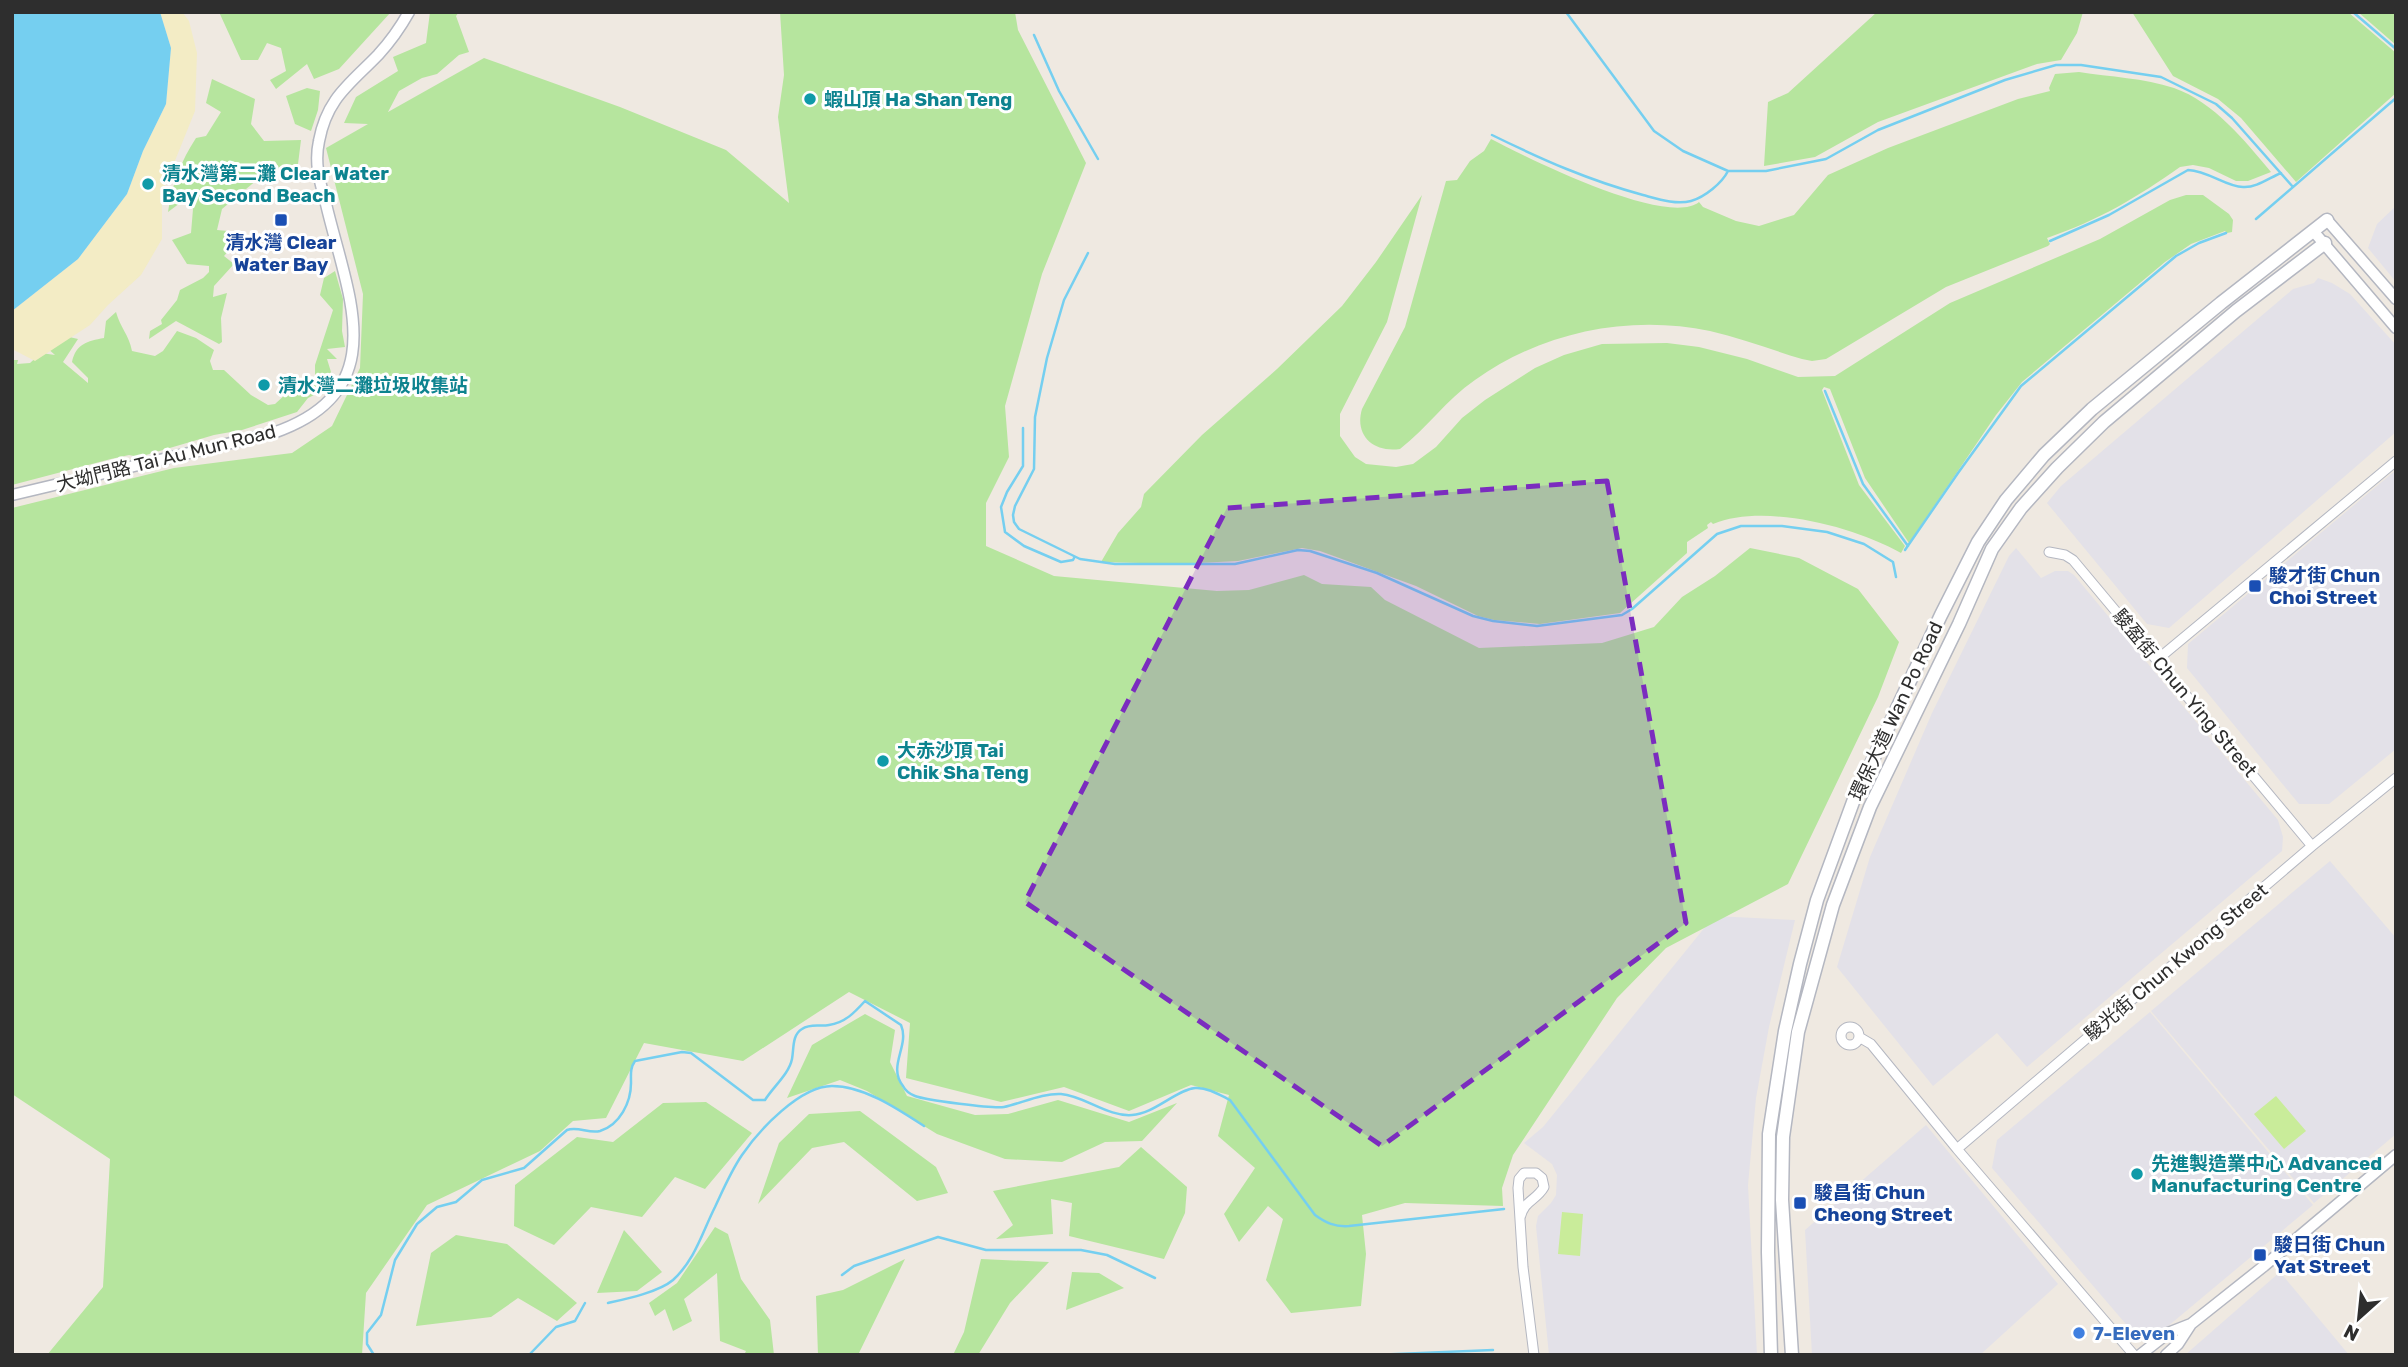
<svg xmlns="http://www.w3.org/2000/svg" width="2408" height="1367" viewBox="0 0 2408 1367" font-family="Rubik,'Noto Sans TC',sans-serif">
	<style>
		.industrial { fill: #e3e1e8 }
		.green { fill: #b6e59e }
		.sand { fill: #f3ecc5 }
		.pitch { fill: #c9ec9a }
		.water { fill: #75cff0 }
		.lines { fill: none; stroke-linecap: round; stroke-linejoin: round }
		.stream { stroke: #75cff0; stroke-width: 2.5 }
		.minor-casing { stroke: #b4b7c1; stroke-width: 11 }
		.tertiary-casing { stroke: #b4b7c1; stroke-width: 13 }
		.secondary-casing { stroke: #b4b7c1; stroke-width: 15 }
		.minor { stroke: #fff; stroke-width: 9 }
		.tertiary { stroke: #fff; stroke-width: 10 }
		.secondary { stroke: #fff; stroke-width: 12 }
		.marked { fill: #7b2cbf; fill-opacity: 0.2; stroke: #7b2cbf; stroke-width: 5; stroke-dasharray: 14 9; stroke-linejoin: round }
		.culture-dot { fill: #0f9aa8; stroke: #fff; stroke-width: 2.5 }
		.transit-dot { fill: #1a4fb4; stroke: #fff; stroke-width: 2.5 }
		.shop-dot { fill: #3f7fe0; stroke: #fff; stroke-width: 2.5 }
		.labels { text-anchor: middle; dominant-baseline: central; stroke-width: 6; stroke-linejoin: round; paint-order: stroke }
		.culture-label { font-size: 19px; font-weight: bold; fill: #0d838f; stroke: #fff; text-anchor: start }
		.transit-label { font-size: 19px; font-weight: bold; fill: #164399; stroke: #fff; text-anchor: start }
		.street-label { font-size: 19px; fill: #2e2e2e; stroke: #fff }
		.shop-label { font-size: 19px; font-weight: bold; fill: #366cbe; stroke: #fff; text-anchor: start }
	</style>
	<rect width="100%" height="100%" fill="#efe9e1"/>
	<!-- industrial -->
	<path class="industrial" d="M2396,206V282L2368,248L2377,224Z
		M2318,278L2332,283L2350,294L2396,345V432L2169,628L2147,624L2047,503L2061,486L2293,289L2314,283Z
		M2396,470V749L2329,804H2299L2187,668L2188,644Z
		M2016,548L2041,578L2055,571H2068L2074,575L2278,820L2283,837L2282,851L2027,1067L1997,1033L1933,1086L1837,967L1870,857L1932,713L2009,556Z
		M2330,861L2396,938V1134L2314,1203L2151,1011Z
		M1714,916L1795,920L1769,1027L1756,1098L1748,1185L1757,1355H1549L1536,1226L1538,1216L1551,1203L1556,1195L1557,1175L1552,1164L1524,1143L1543,1127Z
		M2150,1012L2313,1205L2155,1337H2137L1992,1168L1997,1140Z
		M1926,1125L2058,1284L1980,1355H1812L1805,1230Z
		M2280,1272L2349,1355H2185Z"/>
	<!-- green -->
	<path class="green" d="M219,12H391L339,69L314,79L307,64L276,89L270,80L286,71L281,48L267,43L258,60H241Z
		M430,12H459L456,16L469,52L459,55L437,74L422,78L399,91L388,112L484,58L620,107L726,150L789,203L778,117L784,75L780,12H1015L1018,30L1086,163L1042,274L1005,406L1009,457L986,503V546L1054,576L1217,591L1249,590L1304,575L1322,584L1371,587L1385,600L1479,648L1602,643L1654,627L1682,597L1715,576L1750,548L1799,558L1858,589L1899,642L1878,697L1788,884L1666,948L1617,998L1513,1155L1502,1188L1503,1206L1405,1203L1362,1215L1366,1254L1361,1306L1291,1313L1266,1280L1283,1219L1268,1206L1239,1242L1224,1214L1255,1168L1218,1136L1229,1095L1191,1085L1129,1111L1064,1087L1001,1102L906,1078L910,1023L849,992L743,1061L644,1043L606,1118L573,1121L540,1151L427,1205L366,1293L362,1355H47L103,1287L110,1159L12,1094V508L174,468L292,453L332,426L360,368L363,294L326,148L368,124L344,123L356,97L398,71L393,57L426,43Z
		M1877,12H2083L2077,33L2061,60L2037,64L1878,122L1815,157L1764,166L1768,102L1788,93Z
		M2132,12H2348L2396,53V93L2296,182L2241,118L2218,99L2173,76Z
		M2358,12H2396V45Z
		M2079,72C2110,77 2144,78 2174,88C2214,102 2245,141 2271,172L2248,181H2236L2209,168L2193,165L2180,167C2136,198 2099,220 2047,238L2050,244L2048,246L1946,287L1826,359L1812,361L1802,359C1772,350 1741,338 1710,331C1629,314 1542,332 1475,380C1446,400 1427,428 1400,449C1374,453 1354,436 1362,409L1405,327L1446,181L1457,180L1470,161L1484,151L1491,139C1526,157 1667,228 1699,202L1703,207L1736,221L1759,226L1778,220L1794,215L1828,175L1888,148L2018,99L2050,91L2049,88L2055,74Z
		M212,79L255,99L251,124L264,141L301,140L298,164L270,169L222,209L217,230L228,231L233,246L224,256L234,264L214,286L213,297L227,293L221,318L222,342L219,344L176,321L149,339L150,331L162,324L161,320L177,300L180,290L203,278L209,272V266L187,264L172,240L191,233L193,209L184,200L168,212C172,184 181,161 196,138L206,136L221,112L206,103Z
		M307,88L320,91L318,110L311,131L295,124L286,96Z
		M1422,195L1387,322L1340,414V436L1355,457L1366,464L1396,467L1413,464L1436,447L1462,418L1485,400L1535,368L1564,355L1602,344L1667,343L1699,347L1747,359L1798,377L1835,376L1950,303L2100,239L2170,200L2186,195H2203L2229,214L2233,220L2232,232L2227,233L2225,231L2191,244L2165,262L2022,382L1996,415L1909,543L1865,478L1830,389L1824,387L1822,390L1859,485L1905,546L1901,553C1853,526 1764,503 1713,524L1711,522L1707,525L1708,528L1687,542V553L1620,613L1540,624L1494,620L1478,616L1416,586L1320,551L1302,548L1238,561L1178,564L1101,562L1118,533L1141,507L1144,494L1202,435L1277,369L1342,306L1376,262Z
		M335,271L343,299L342,331L345,347L327,349L337,359H327L331,372L322,391L308,398L297,412L242,430L214,435L139,457L129,455L111,459L12,485V360H18L17,364L30,363L41,353L55,355L46,347L65,336L78,339L63,362L88,383V378L72,362C76,344 87,341 104,338L106,321L116,312C120,327 129,335 132,351L155,356L163,351L177,331L196,338L214,350L210,361L213,370H224L251,395L268,405L275,404L288,392L315,385V365L333,310L320,295L324,278Z
		M865,1014L895,1030L890,1062L907,1096L975,1115L1008,1114L1058,1100L1129,1122L1177,1103L1142,1141L1105,1142L1062,1162L1005,1159L937,1134L867,1091L840,1080L787,1098L812,1045Z
		M706,1102L752,1133L705,1189L675,1177L642,1217L591,1207L554,1245L514,1226L515,1185L577,1137L613,1142L663,1103Z
		M860,1111L936,1167L948,1193L917,1201L844,1142L812,1148L758,1204L779,1143L809,1114Z
		M1141,1147L1187,1187L1185,1213L1164,1259L1069,1236L1072,1203L1051,1199L1053,1234L996,1239L1013,1225L993,1191L1119,1167Z
		M715,1227L728,1234L741,1279L770,1320L774,1355H744L746,1351L720,1341L717,1273L684,1299L692,1321L673,1331L665,1309L655,1316L649,1303L677,1283Z
		M624,1230L662,1272L637,1291L597,1293Z
		M456,1235L507,1244L577,1303L557,1321L518,1298L491,1317L416,1326L431,1253Z
		M905,1259L858,1355H818L816,1296L843,1290Z
		M981,1259L1049,1262L1010,1303L978,1355H953L964,1332Z
		M1072,1272L1099,1273L1124,1288L1066,1310Z"/>
	<!-- sand -->
	<path class="sand" d="M160,12H182L189,21L197,53L195,111L162,193V239L141,275L108,305L90,325L35,361L12,349V311L78,259L127,194L143,151L166,104L171,48Z"/>
	<!-- pitch -->
	<path class="pitch" d="M2276,1096L2306,1131L2284,1149L2254,1114Z
		M1562,1212L1583,1214L1580,1256L1558,1254Z"/>
	<!-- water -->
	<path class="water" d="M12,12H160L171,48L166,104L143,151L127,194L78,259L12,311Z"/>
	<g class="lines">
		<!-- stream -->
		<path class="stream" d="M1566,12L1654,131L1683,151L1728,171H1766L1826,159L1878,130L2005,80L2056,65H2081L2161,77L2216,104L2232,118L2293,187
			M2353,12L2396,49
			M1034,35L1059,91L1098,159
			M1492,135C1543,160 1588,180 1643,195C1658,199 1676,205 1691,201C1705,197 1722,183 1728,171
			M2256,219L2396,98
			M2050,241L2109,215L2188,170C2209,171 2226,187 2243,187C2256,188 2269,178 2281,173
			M1088,253L1064,300L1047,358L1035,417L1034,469L1015,506L1013,515L1014,522L1019,529L1080,559L1115,564H1235L1298,550L1310,551L1377,573L1473,616L1493,621L1537,626L1622,615L1632,609L1717,534L1741,526H1782L1827,532L1864,544L1893,562L1896,577
			M1825,391L1863,484L1908,546
			M1023,428V466L1007,492L1001,507L1005,532L1024,546L1061,562L1073,560L1074,558
			M1905,550L1958,473L2021,386L2176,256L2199,243L2226,233
			M842,1275L854,1266L938,1237L986,1250H1081L1107,1255L1155,1278
			M608,1303C626,1299 659,1292 673,1280C695,1260 702,1233 715,1207C723,1190 731,1171 742,1155C759,1130 800,1086 832,1086C864,1086 898,1109 924,1126
			M374,1355L367,1344V1333L381,1315L395,1260L417,1224L437,1207L456,1202L482,1180L524,1168L567,1130C578,1126 589,1134 600,1131C620,1125 631,1102 631,1083C631,1074 630,1068 635,1061L682,1052L691,1053L753,1100H765C773,1087 789,1074 792,1059C794,1048 792,1035 802,1029C811,1023 820,1027 829,1025C845,1023 855,1012 865,1001L901,1025C910,1046 887,1066 903,1086C905,1090 910,1094 915,1096C925,1100 994,1109 1004,1107C1022,1103 1043,1093 1061,1094C1085,1096 1108,1117 1132,1115C1154,1114 1176,1090 1195,1088C1207,1087 1220,1095 1230,1100L1315,1215C1326,1223 1335,1227 1349,1226L1504,1209
			M529,1355L556,1327L575,1321L585,1303
			M1373,1355L1493,1350"/>
		<!-- minor casing -->
		<g class="minor-casing">
			<path id="minor" d="M2049,552L2065,555L2073,560L2312,846
				M2158,659L2396,461
				M1841 1036a9 9 0 1 1 18 0a9 9 0 1 1-18 0Z
				M1859,1037L1871,1044L1957,1149L2134,1355
				M1957,1149L2312,846L2396,778
				M1520,1218C1524,1200 1536,1201 1544,1187L1542,1178L1536,1173H1524L1519,1179L1518,1188L1523,1267L1534,1355"/>
		</g>
		<!-- tertiary casing -->
		<g class="tertiary-casing">
			<path id="tertiary" d="M2327,220L2396,299
				M2314,232L2396,328
				M12,495L273,433C395,391 348,297 326,204C320,182 314,164 319,141C327,98 350,84 378,55C390,42 400,28 409,12
				M2140,1355L2168,1333L2191,1324L2264,1266L2396,1155
				M2166,1355L2178,1344L2191,1324"/>
		</g>
		<!-- secondary casing -->
		<g class="secondary-casing">
			<path id="secondary" d="M1771,1355L1768,1252L1769,1134L1785,1031L1800,964L1817,900L1853,802L1941,615L1978,542L2006,500L2044,455L2092,409L2221,303L2327,220
				M1792,1355L1782,1200L1783,1137L1798,1032L1833,905L1870,807L1959,624L1992,549L2021,508L2057,468L2104,422L2236,311L2325,243"/>
		</g>
		<!-- minor -->
		<use href="#minor" class="minor"/>
		<!-- tertiary -->
		<use href="#tertiary" class="tertiary"/>
		<!-- secondary -->
		<use href="#secondary" class="secondary"/>
	</g>
	<!-- marked area -->
	<path class="marked" d="M1607,481L1686,923L1382,1146L1025,902L1227,508Z"/>
	<!-- markers -->
	<g class="culture-dot">
		<circle cx="810" cy="99" r="7"/>
		<circle cx="148" cy="184" r="7"/>
		<circle cx="264" cy="385" r="7"/>
		<circle cx="883" cy="761" r="7"/>
		<circle cx="2137" cy="1174" r="7"/>
	</g>
	<g class="transit-dot">
		<rect x="274" y="213" width="14" height="14" rx="3.5"/>
		<rect x="2248" y="579" width="14" height="14" rx="3.5"/>
		<rect x="1793" y="1196" width="14" height="14" rx="3.5"/>
		<rect x="2253" y="1248" width="14" height="14" rx="3.5"/>
	</g>
	<circle class="shop-dot" cx="2079" cy="1333" r="7"/>
	<g class="labels">
		<!-- culture labels -->
		<g class="culture-label">
			<text x="824" y="99">蝦山頂 Ha Shan Teng</text>
			<text x="162" y="173">清水灣第二灘 Clear Water<tspan x="162" dy="22">Bay Second Beach</tspan></text>
			<text x="278" y="385">清水灣二灘垃圾收集站</text>
			<text x="897" y="750">大赤沙頂 Tai<tspan x="897" dy="22">Chik Sha Teng</tspan></text>
			<text x="2151" y="1163">先進製造業中心 Advanced<tspan x="2151" dy="22">Manufacturing Centre</tspan></text>
		</g>
		<!-- transit labels -->
		<g class="transit-label">
			<text x="281" y="242" text-anchor="middle">清水灣 Clear<tspan x="281" dy="22">Water Bay</tspan></text>
			<text x="2269" y="575">駿才街 Chun<tspan x="2269" dy="22">Choi Street</tspan></text>
			<text x="1814" y="1192">駿昌街 Chun<tspan x="1814" dy="22">Cheong Street</tspan></text>
			<text x="2274" y="1244">駿日街 Chun<tspan x="2274" dy="22">Yat Street</tspan></text>
		</g>
		<!-- street labels -->
		<g class="street-label">
			<text transform="translate(166 458) rotate(-14)">大坳門路 Tai Au Mun Road</text>
			<text transform="translate(2185 693) rotate(50)">駿盈街 Chun Ying Street</text>
			<text transform="translate(1896 711) rotate(-65)">環保大道 Wan Po Road</text>
			<text transform="translate(2176 962) rotate(-40)">駿光街 Chun Kwong Street</text>
		</g>
		<!-- shop labels -->
		<g class="shop-label">
			<text x="2093" y="1333">7-Eleven</text>
		</g>
	</g>
	<!-- border -->
	<rect width="2408" height="1367" fill="none" stroke="#2e2e2e" stroke-width="28"/>
	<!-- north arrow -->
	<g transform="translate(2359 1318) rotate(207)" stroke="#ffffff" stroke-width="5" paint-order="stroke">
	<path d="M0-5L12 26L0 18L-12 26Z" fill="#2e2e2e"/>
	<text y="-10" font-size="19" font-weight="bold" text-anchor="middle" fill="#2e2e2e">N</text>
	</g>
</svg>
